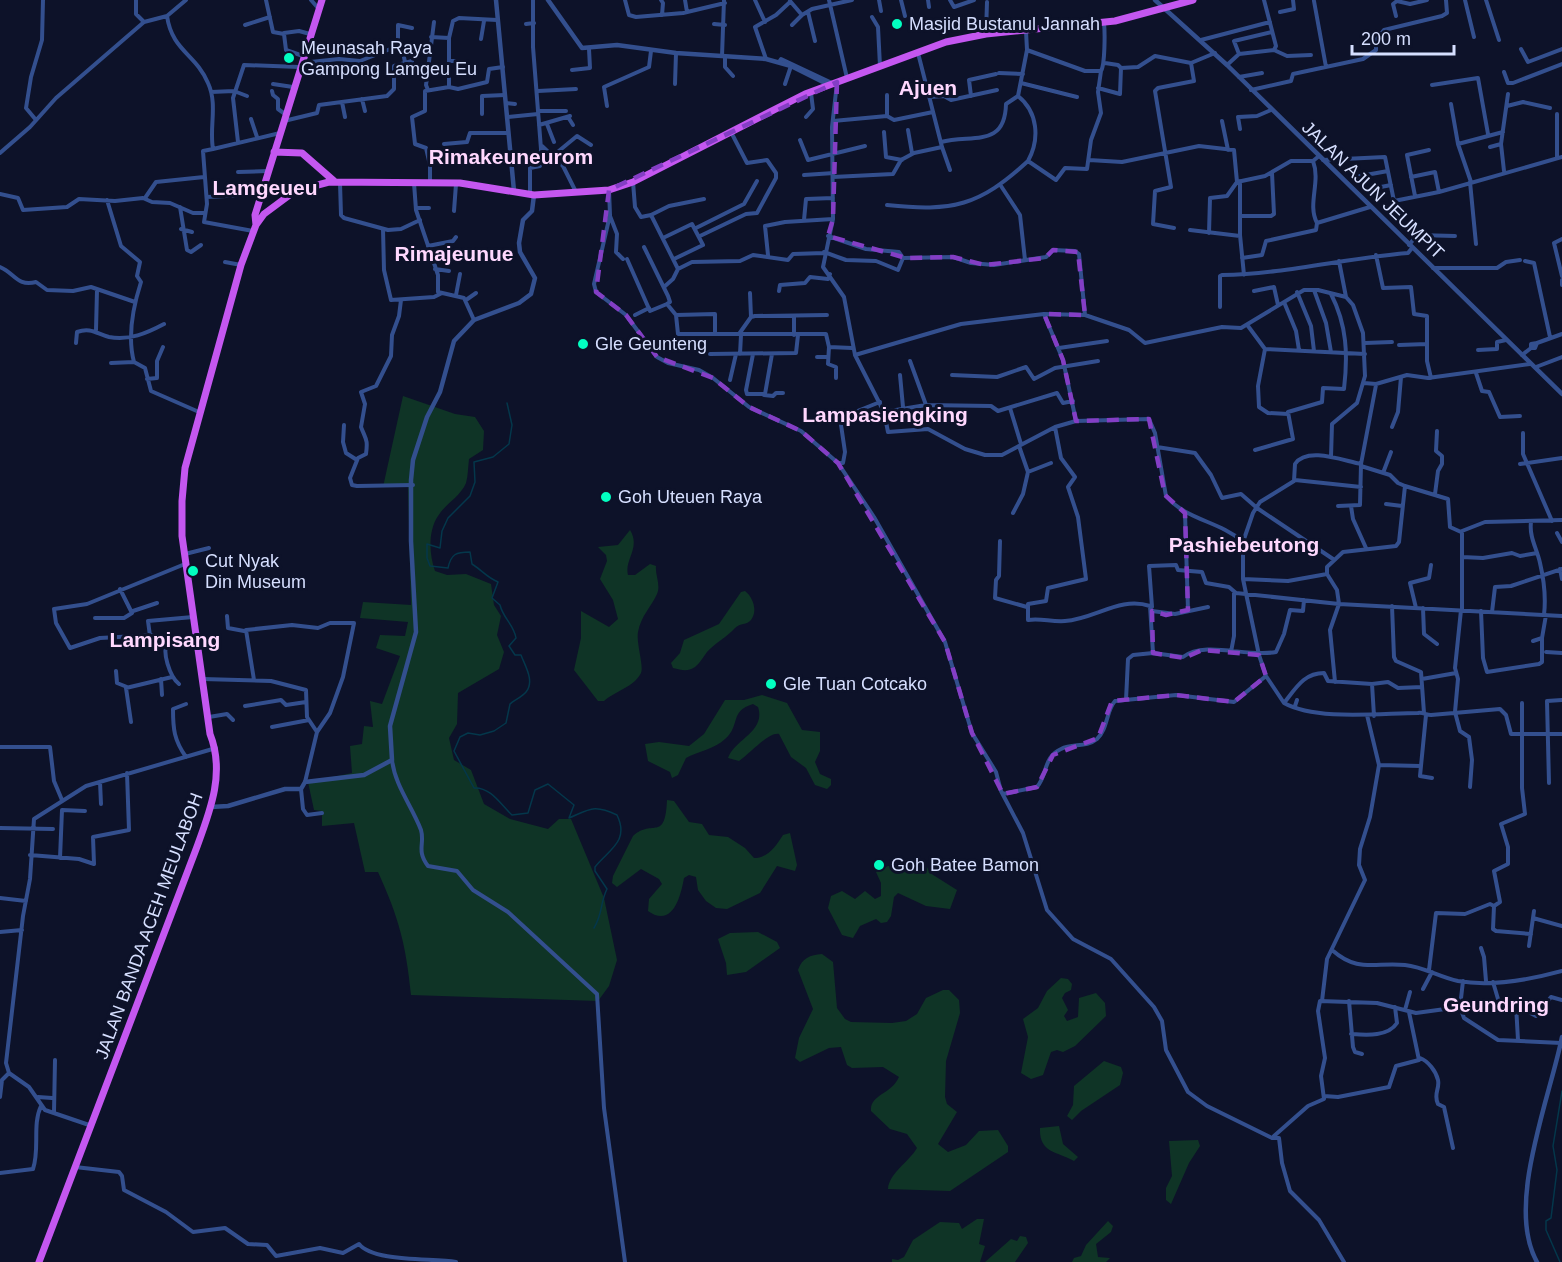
<svg xmlns="http://www.w3.org/2000/svg" width="1562" height="1262" viewBox="0 0 1562 1262" font-family="Arial,sans-serif">
	<style>
		.green { fill: #0f3426 }
		.lines { fill: none; stroke-linecap: round; stroke-linejoin: round }
		.stream { stroke: #04374b; stroke-width: 1.5 }
		.minor { stroke: #334f8e; stroke-width: 4 }
		.tertiary { stroke: #334f8e; stroke-width: 4.5 }
		.trunk { stroke: #c457f0; stroke-width: 7 }
		.marked { fill: none; stroke: #843ec5; stroke-width: 4.5; stroke-dasharray: 12 8; stroke-linejoin: round }
		.poi-dot { fill: #02ffc1; stroke: #0d1229; stroke-width: 2 }
		.labels { text-anchor: middle; dominant-baseline: central; stroke-width: 6; stroke-linejoin: round; paint-order: stroke }
		.poi-label { font-size: 18px; fill: #d6dfff; stroke: #0d1229; text-anchor: start }
		.street-label { font-size: 18px; fill: #d6dfff; stroke: #0d1229 }
		.quarter-label { font-size: 21px; font-weight: bold; fill: #ffd8fe; stroke: #0d1229 }
	</style>
	<rect width="100%" height="100%" fill="#0d1229"/>
	<!-- green -->
	<path class="green" d="M403,396L455,414L475,417L484,431L483,450L469,459C468,467 468,476 466,483C460,497 446,503 438,516C428,531 429,554 435,571L447,575L466,574L491,584L494,605L501,616L497,635L504,652L499,669L458,693L457,724L449,738L454,760L471,770L484,804L510,819L548,829L559,819H571L604,898L617,960L609,986L598,1001L411,995C406,945 399,918 378,872H365L354,823L322,826V811L314,810L308,782L352,773L350,746L362,744L364,726L373,727L370,701L382,704L400,656L376,648L380,635L405,636L408,622L360,618L363,602L411,605L408,487H383Z
		M630,530C641,548 624,560 628,575H635L650,564L656,566C655,575 661,585 657,594C651,607 641,616 638,632C636,643 644,666 641,673C634,687 615,691 604,701H598L574,670L581,638V611L609,627L618,619L613,600L600,579L607,561L606,555L598,547L618,545Z
		M745,591C753,597 758,611 751,620C747,625 740,623 735,628C727,637 715,643 707,652C703,657 700,663 695,667C687,672 682,670 673,668L671,663L680,653L684,640L719,624L741,592Z
		M762,695L787,703L802,730L820,732V751L815,762L820,774L831,779V785L827,789L815,785L806,768L791,757L779,734C768,732 750,754 739,761L728,758C735,739 766,732 758,707L753,704C729,711 741,725 725,739C716,748 697,752 686,758L678,775L672,778L670,772L648,761L645,744L659,742L689,746L704,734L725,700H744Z
		M667,800L674,801L689,822L702,824L709,835L728,837L745,848L754,858C768,858 776,846 783,835L790,833L797,865L795,871L777,866L760,893L727,909L716,908L706,901L698,890L696,877L689,875L684,878C681,895 673,929 648,911L649,899L662,884L659,879L641,869L617,887L612,883L613,876L633,836C653,818 665,843 667,800Z
		M915,865L927,867L930,873L957,890L950,909L926,906L898,893L894,897L891,916L887,922L881,923L876,919L860,926L853,938L842,935L828,908L831,896L842,891L855,899L865,891L875,899L881,896V883L876,872L888,866Z
		M758,932L777,942L780,948L746,972L727,975L726,963L718,939L730,933Z
		M822,954L833,962L837,1008L845,1019L851,1022L892,1023L906,1021L917,1014L926,998L943,990H949L959,1000L960,1013L946,1061L945,1097L947,1104L957,1112L938,1144L948,1152L966,1145L979,1131L998,1130L1008,1146V1152L950,1191L888,1189C889,1173 909,1162 917,1148L907,1134L890,1129L871,1111C870,1094 891,1095 899,1077L883,1067L852,1068L847,1065L841,1047L829,1048L800,1062L795,1058L799,1038L813,1009L798,970C802,958 810,955 822,954Z
		M1061,978L1068,979L1072,984L1071,990L1065,993L1062,998L1068,1010L1064,1016L1067,1021L1078,1017L1079,998L1096,993L1105,1003L1106,1016L1075,1046L1063,1052L1057,1050L1051,1052L1043,1075L1031,1079L1021,1073L1028,1037L1023,1019L1038,1008L1047,991Z
		M1104,1061L1121,1067L1123,1073L1120,1085L1081,1111L1072,1120L1067,1116L1073,1105L1074,1086Z
		M1059,1126L1063,1144L1078,1157L1074,1161C1056,1151 1039,1153 1040,1128Z
		M1198,1140L1200,1146L1189,1163L1171,1204L1166,1200V1188L1172,1176L1169,1141Z
		M977,1219H984L979,1244L985,1246L980,1262H892V1259L898,1260L904,1257L913,1240L940,1222L959,1223L962,1229Z
		M1108,1221L1113,1226L1111,1232L1096,1244L1098,1257L1110,1258L1106,1262H1072L1074,1258L1081,1256L1086,1245Z
		M1020,1236L1026,1237L1028,1243L1015,1262H985L1011,1239L1017,1241Z"/>
	<g class="lines">
		<!-- stream -->
		<path class="stream" d="M507,403L512,425L509,444L493,457L474,462L475,482L470,496L448,518L442,531L440,548L427,544V558L430,566L448,568C451,554 456,552 470,552L472,564C483,571 486,577 498,582L492,598L500,605C503,618 514,625 516,638L509,646L515,655H521C525,666 535,681 526,692C522,697 514,700 510,704L506,723L494,731L480,735L468,733L460,737L454,751L474,788C491,787 501,805 512,815L528,813L535,790L548,784L574,805L569,818C590,809 594,804 617,815C630,842 608,850 595,867V871L607,889C600,903 603,913 594,928
			M1560,1262L1546,1230V1221L1551,1218L1557,1170L1553,1146L1562,1091"/>
		<!-- minor -->
		<path class="minor" d="M136,0V14L144,22
			M266,0L273,32L284,34L286,50L303,56
			M311,0L318,8
			M625,0L629,15L636,17L683,13L725,3
			M661,0L663,3L662,15
			M685,0L687,12
			M755,0L765,22
			M829,0L847,78
			M879,0L881,11
			M901,0L905,16
			M928,0L929,7
			M950,0L954,7L974,0
			M1465,0L1474,37
			M1486,0L1499,40
			M790,1L802,15L812,9L852,0
			M1314,1L1326,67
			M808,12L815,41
			M1280,12L1294,9L1293,0
			M167,16C172,51 196,54 208,83C218,105 209,127 213,149L280,133
			M1396,16L1393,4L1397,1L1410,4L1427,0
			M872,17L878,27L880,66
			M526,24L534,23
			M714,24L725,25
			M245,25L270,17
			M792,25L802,15
			M284,33L299,31L310,34
			M986,33L987,2
			M431,37L449,38
			M481,39L484,21
			M1201,40L1270,22
			M398,46L402,48L405,62
			M306,48L331,47
			M1521,49L1528,62L1562,49
			M1027,50L1085,71H1101C1105,65 1105,32 1104,23
			M1274,50L1287,56L1311,55
			M918,53L942,147L950,170
			M1239,54L1234,41L1272,32
			M722,56L724,0
			M725,57V67L733,76
			M766,59L755,27L776,15L790,2
			M449,61H461
			M779,62L781,59L832,83
			M301,63L339,59L360,61L398,46V25L412,28
			M1105,63L1118,65L1121,68L1138,67L1155,56L1191,63L1215,53
			M1227,65L1239,54L1274,50L1276,46L1264,0
			M572,70L590,68L589,49
			M1504,72L1508,83H1513L1562,64
			M999,73L1023,74
			M1239,77L1262,73
			M837,83L832,127L833,219L823,267L844,297L855,355
			M1021,83L1077,97
			M273,84L293,87
			M675,84L676,53
			M785,84L791,66
			M1432,85L1478,78L1488,134
			M449,87L458,89L487,82L489,69L503,67
			M1098,88L1120,94L1121,68
			M428,90L426,85L434,22
			M1251,90L1291,81L1293,74L1363,59L1376,50V40L1384,30L1442,16L1447,13L1446,0
			M272,91L273,95L278,99V109L285,114
			M538,91L576,89
			M211,92L234,91L247,96
			M887,95V116
			M971,96L969,80L996,74
			M1018,96C1038,112 1040,139 1028,161L1056,180L1065,168L1087,169L1091,140L1101,113L1098,92L1101,71
			M929,97L944,96L951,100L997,90
			M362,99L365,111
			M342,102L345,117
			M506,103L515,104
			M1451,104L1458,144L1471,182
			M607,106L604,87L649,67L651,51
			M1507,106L1523,102L1550,108
			M538,111H566
			M482,114V96L505,95
			M507,117L538,114
			M568,117L573,125
			M806,117L813,109L811,93
			M251,119L257,137
			M36,120L26,108L31,77L42,40L43,0
			M284,121L317,113L319,105L387,96L394,89V66L412,61
			M833,121L887,116L894,120L933,112
			M1222,121L1228,150
			M547,124L554,142
			M539,125L570,116
			M1240,129L1238,117L1257,116L1271,110
			M908,130L912,153
			M884,132L886,157L902,160
			M800,140L808,160L865,146
			M238,142L233,98L244,65L299,67
			M941,142C973,134 1005,148 1006,104L1018,96L1027,50L1026,31
			M444,144L467,142L470,133H508
			M1458,144L1503,132
			M542,146L563,166L576,192
			M1490,147L1501,144
			M213,149L203,151L207,204L204,222L253,231
			M0,153L30,127L56,98L144,22L167,16L186,0
			M554,155L577,136L591,145
			M1557,158V114
			M1089,160L1122,162L1199,146L1234,150L1237,182L1265,176L1291,161H1313L1319,156
			M1323,160L1385,157L1394,201L1439,192L1562,157
			M1313,161C1321,182 1307,204 1317,223
			M1504,171L1501,144L1508,94
			M238,172L268,171
			M804,175L834,173
			M1360,176L1388,171
			M833,177L893,174L901,160L914,153L942,147
			M1411,177L1435,172L1439,192
			M1240,181V235L1244,275
			M430,182V165L426,148L415,144L412,117L425,111V91L449,87V38L453,21L459,18L497,20
			M633,182L635,207L641,217L651,215L678,269L673,279L664,287
			M1470,182L1476,244
			M340,183L341,215L344,218L388,230L401,229L420,220
			M414,183L416,210L438,275V292L464,298L474,320
			M1001,186L1020,215L1025,260
			M609,190L610,215L594,284L596,292L626,315L657,357L668,363L699,370L713,378L749,407L801,431L838,463L874,517L945,642L972,733L996,772L1001,791L1023,833L1047,910L1073,939L1111,959L1154,1007L1162,1021L1166,1050L1188,1092L1207,1106L1272,1138H1279L1282,1163L1290,1191L1319,1220L1344,1262
			M1366,190L1391,185
			M0,194L18,198L23,210L67,207L79,199L115,201L143,198L152,202L170,203L193,213H205
			M530,194V168L540,166L541,149L533,47V0
			M1415,196L1407,155L1429,150
			M207,197L245,195
			M145,198L156,182L204,177
			M107,200L121,246L140,262L137,276L141,282C133,307 127,336 134,362L145,368L151,391L199,412
			M887,205C953,212 979,206 1028,161
			M180,207L187,250L191,252L201,245
			M416,208H429
			M454,211L456,184
			M651,215L669,206L704,199
			M610,216L617,234L616,252L623,259
			M1240,216H1271L1274,214L1272,173
			M804,220L806,199L833,198
			M696,228L744,204L757,181
			M1174,228L1153,224L1155,191L1171,187L1155,91L1158,88L1194,81L1191,63
			M181,229L192,232
			M383,229L384,270L391,300L434,297L442,293
			M1190,230L1240,236
			M1209,233L1210,198L1227,196L1237,182
			M700,236L746,214L757,213L776,178V173L767,160L747,163L731,132
			M828,236L866,249L899,252L903,258
			M663,238L692,224L703,245L674,259
			M1409,245L1417,235L1455,236
			M428,246L453,241L456,237
			M644,247L668,296L670,302L667,304
			M824,252L846,260L876,261L898,270L903,258L953,257L971,263L994,265L1046,257L1053,250L1075,251L1079,254L1085,315
			M768,255L765,226L785,222L833,219
			M1376,255L1383,288L1411,287L1414,314L1427,316V361L1431,378
			M1242,258L1262,255L1266,241L1316,230L1317,223L1370,207
			M627,259L650,311L667,304L676,315L715,314V334
			M1339,261L1346,297
			M1525,261L1534,263L1550,337
			M225,262L241,265
			M0,267C15,273 17,287 36,282L47,290L73,291L91,287L135,302
			M1433,268H1497L1506,262L1520,260
			M435,269L449,271
			M678,269L692,262L740,261L753,255L788,260L793,254L824,253
			M1562,276L1554,243L1562,239
			M1562,280V285
			M1314,290L1326,323L1331,352
			M779,291L780,285L805,283L810,277L828,279L830,274
			M1254,291L1274,287L1278,305
			M1297,292L1311,326L1314,351
			M750,293L751,317
			M456,295L460,274
			M401,300L399,316L392,335L391,356L376,386L361,392L365,404L361,427C366,440 368,439 366,454L358,458L350,478L352,485L357,486L413,485
			M466,300L476,293
			M1284,302L1296,331L1299,350
			M1220,307V276L1222,275C1285,274 1346,258 1408,253L1412,248
			M1044,314L1063,360L1076,421L1055,427L1002,455H985L965,449L928,429L888,432L884,412L855,355L961,324L1044,314L1085,315L1129,330L1145,343L1222,327L1241,328L1304,290H1318L1346,297L1353,305L1363,333L1365,376L1357,403L1332,424L1331,457
			M635,315L649,308
			M676,315L678,334H826L829,347L852,348
			M794,316V335
			M1248,326L1265,349L1365,354
			M96,330L97,290
			M739,334L751,317L755,316L827,315
			M76,343L77,332C91,327 97,334 109,337C129,341 147,333 164,324
			M1365,343L1392,342
			M1537,343L1562,334
			M1399,345L1427,344
			M829,347L828,364L836,367V378
			M1059,348L1107,341
			M1265,349L1258,386L1259,407L1268,413L1288,414
			M1478,350L1497,349V342L1506,340
			M710,354L796,353L798,335
			M740,354L741,335
			M753,354L746,390L747,394H765L772,354
			M1522,355L1531,348H1535L1537,343L1531,344V348
			M817,357H828
			M910,361L926,405
			M111,363L134,362
			M1536,367L1562,357
			M1476,373L1482,391L1489,392L1500,417L1520,416
			M900,375L903,407
			M952,375L997,377L1026,367L1034,379L1055,368L1098,361
			M147,379L157,378V361L163,347
			M730,380L736,354
			M1364,383L1376,384L1407,375L1428,378L1530,364
			M764,395L773,396L776,393H783
			M1010,408L1021,444
			M884,412L926,405L991,406L998,411L1057,393L1063,403L1073,401
			M1076,421L1149,419L1155,433L1166,496C1186,520 1219,521 1242,541
			M344,425L343,442L346,453L357,460
			M1055,427L1061,458L1075,477L1068,487L1078,517L1086,579L1048,588L1046,601L1028,604V620C1041,618 1051,622 1065,621C1095,619 1120,596 1150,606L1153,653L1133,655L1128,659L1126,700
			M1392,427L1398,412L1401,377
			M1523,433V454L1552,521
			M1157,447L1195,453L1211,475L1222,498L1241,494L1257,508L1333,559
			M1255,450L1293,439L1288,412L1322,402L1323,388L1344,389C1348,355 1347,325 1331,294
			M838,463H843L845,452L840,418L880,402
			M1361,464L1376,385
			M1520,464L1562,458
			M1028,472L1051,463
			M1383,473L1391,452
			M1295,480L1361,487
			M1405,486L1448,499L1450,527L1461,532
			M1435,494L1438,471L1442,464V456L1436,451L1437,431
			M1386,504L1402,506
			M1338,506L1360,505L1361,464C1344,461 1307,446 1295,464L1294,481L1260,502L1253,513L1243,542V579L1259,655L1266,676L1284,703C1316,721 1382,713 1418,713C1423,712 1426,715 1431,715L1500,709L1506,715L1511,734H1562
			M1351,506L1353,519L1366,548
			M1013,513L1023,494L1028,472L1019,446
			M1185,513L1188,610
			M1531,522C1529,537 1537,549 1540,563C1544,580 1546,598 1544,615
			M1557,533L1562,542
			M1000,541L999,576L996,580L995,598L1027,607
			M185,554L209,548
			M1462,557L1483,558L1512,553L1520,556L1537,553
			M185,564L87,604L54,609L56,623L70,648L100,638L155,635L182,646L198,648
			M1560,569L1562,579
			M1243,579L1288,581L1327,574
			M1392,606L1394,657L1396,661L1421,672L1424,713
			M1152,607L1149,566L1176,565L1178,570L1202,572L1206,583L1229,587L1236,593L1339,604L1562,616
			M1416,608L1410,583L1429,578L1431,565
			M1423,608L1424,634L1437,644
			M1461,610L1455,668L1458,679L1455,712L1460,731L1469,737L1472,760L1470,787
			M1462,610V531L1485,522L1562,520
			M133,611L157,603
			M1152,611L1175,614L1208,607
			M1481,611L1483,658L1487,672L1539,664L1542,662V638
			M1492,612L1495,587L1511,586L1562,569
			M227,616L228,628L244,631
			M95,618H124L132,613L120,589
			M150,636L148,621L193,617
			M1533,641L1542,638L1546,615
			M168,642C161,651 170,677 179,684
			M1231,652L1234,636V593
			M1546,652L1562,653
			M1153,653L1183,657C1206,640 1247,658 1276,652L1284,634L1290,610L1303,611L1304,600
			M116,671L117,683L127,687
			M161,679L162,695
			M203,679L271,681L306,690L307,717L317,732L305,782
			M1422,679L1456,673
			M254,680L246,630L292,625L318,628L330,623H354L343,677L330,713L317,732
			M1335,682L1330,630L1339,604L1337,590L1327,574V567L1343,552L1396,546L1399,542L1405,486L1398,483L1390,475L1361,466
			M1372,684L1374,716
			M1284,703C1296,688 1304,673 1324,673L1328,681L1372,684L1388,682L1398,688L1422,687
			M1522,703V788L1525,814L1501,824L1508,847V864L1494,871L1500,902L1494,906L1493,929L1496,931L1531,934
			M186,704L173,709C173,729 174,740 186,757
			M245,706L281,700L286,705L306,702
			M1295,706L1297,700
			M1426,715L1420,776L1432,778
			M209,717L227,714L233,720
			M131,722L126,688L172,677
			M272,727L309,720
			M0,747H50L54,781L62,800
			M392,760C395,786 412,806 421,830C425,844 416,850 428,866L457,871L473,890L508,912L597,994L604,1108L625,1262
			M1379,765L1420,766
			M100,782L101,804
			M1549,783L1547,701L1562,700
			M301,789L303,809L307,815L322,813
			M1003,794L1037,787C1048,774 1043,757 1061,749C1073,743 1086,748 1097,739C1108,729 1106,711 1115,701L1176,695L1234,702L1266,676
			M0,828L53,829
			M30,855L79,859L94,864L93,837L129,830L127,773
			M60,858L62,810L85,811
			M0,898L26,901
			M1533,918L1562,926
			M0,932L22,930
			M1529,946L1534,911
			M1481,948L1484,957L1486,981
			M1332,950C1358,973 1374,962 1405,965C1424,967 1439,977 1458,981C1492,987 1529,980 1562,971
			M1429,970L1436,913L1465,914L1490,904L1494,906
			M1493,982L1498,999L1503,1005H1516L1518,1040
			M1423,989L1432,972
			M1322,1001L1327,959L1365,880L1359,865L1360,849L1370,817L1379,765L1367,715
			M1349,1001L1353,1047L1355,1052L1362,1054
			M1516,1005L1536,1016L1551,997L1562,1000
			M1460,1007L1463,981
			M1405,1010L1410,992
			M1351,1034C1366,1035 1388,1037 1397,1023L1395,1007
			M1420,1058C1428,1061 1436,1071 1438,1080C1440,1089 1433,1094 1438,1104L1444,1107L1453,1148
			M1324,1096L1338,1097L1389,1087L1396,1066L1419,1060L1409,1012
			M0,1097L2,1080L9,1073
			M38,1097L52,1098
			M54,1112L55,1060
			M92,1126L45,1110L29,1087L9,1073L6,1063L23,916L30,879L34,819L86,786L216,748
			M1274,1136L1308,1106L1324,1099L1321,1076L1325,1058L1318,1011L1320,1001L1377,1003L1416,1013L1460,1007L1464,1018L1498,1040L1561,1043
			M75,1167L119,1172L122,1176L124,1190L166,1212L193,1232L225,1228L248,1244L267,1245L276,1256L320,1248L343,1253L359,1244C373,1262 431,1258 456,1262
			M0,1173L33,1169C40,1149 32,1125 41,1106"/>
		<!-- tertiary -->
		<path class="tertiary" d="M496,0L514,191
			M548,0L582,48L617,45L676,53L766,59L791,66L829,85
			M1155,0L1227,65L1562,394
			M211,807L228,806L285,789H301L305,782L364,775L392,760L390,726L416,632L411,541V480L413,460L427,417L440,392L454,341L474,320L519,303L531,294L535,278L520,252L519,243L523,220L532,211L534,195
			M1537,1262C1505,1206 1550,1098 1562,1037"/>
		<!-- trunk -->
		<path class="trunk" d="M274,152L302,153L334,181
			M256,225L264,214L295,191L329,182L460,183L534,195L609,190L633,182L805,94L946,42L986,34L1115,21L1193,0
			M39,1262L195,852C209,814 226,774 210,734L182,536V501L185,468L241,265L256,225L255,215L322,0"/>
	</g>
	<!-- marked area -->
	<path class="marked" d="M837,82L833,219L828,236L906,258L953,257L985,265L1045,258L1053,250L1078,252L1085,315L1044,314L1063,360L1076,421L1149,419L1165,495L1185,513L1188,610L1166,615L1152,611L1153,653L1184,658L1202,650L1259,655L1266,676L1234,702L1176,695L1112,701L1098,738L1053,755L1037,787L1003,794L972,733L945,642L838,463L801,431L749,407L713,378L657,357L626,315L596,292L609,190Z"/>
	<!-- markers -->
	<g class="poi-dot">
		<circle cx="897" cy="24" r="6"/>
		<circle cx="289" cy="58" r="6"/>
		<circle cx="583" cy="344" r="6"/>
		<circle cx="606" cy="497" r="6"/>
		<circle cx="193" cy="571" r="6"/>
		<circle cx="771" cy="684" r="6"/>
		<circle cx="879" cy="865" r="6"/>
	</g>
	<g class="labels">
		<!-- poi labels -->
		<g class="poi-label">
			<text x="909" y="24">Masjid Bustanul Jannah</text>
			<text x="301" y="48">Meunasah Raya<tspan x="301" dy="21">Gampong Lamgeu Eu</tspan></text>
			<text x="595" y="344">Gle Geunteng</text>
			<text x="618" y="497">Goh Uteuen Raya</text>
			<text x="205" y="561">Cut Nyak<tspan x="205" dy="21">Din Museum</tspan></text>
			<text x="783" y="684">Gle Tuan Cotcako</text>
			<text x="891" y="865">Goh Batee Bamon</text>
		</g>
		<!-- street labels -->
		<g class="street-label">
			<text transform="translate(1373 190) rotate(44)">JALAN AJUN JEUMPIT</text>
			<text transform="translate(149 926) rotate(-70)">JALAN BANDA ACEH MEULABOH</text>
		</g>
		<!-- quarter labels -->
		<g class="quarter-label">
			<text x="928" y="87">Ajuen</text>
			<text x="511" y="156">Rimakeuneurom</text>
			<text x="265" y="187">Lamgeueu</text>
			<text x="454" y="253">Rimajeunue</text>
			<text x="885" y="414">Lampasiengking</text>
			<text x="1244" y="544">Pashiebeutong</text>
			<text x="165" y="639">Lampisang</text>
			<text x="1496" y="1004">Geundring</text>
		</g>
	</g>
	<!-- scale -->
	<path d="M1352 45v9h102v-9" fill="none" stroke="#d6dfff" stroke-width="3"/>
	<text x="1361" y="45" font-size="18" fill="#d6dfff" stroke="#0d1229" stroke-width="4.5" paint-order="stroke">200 m</text>
</svg>
